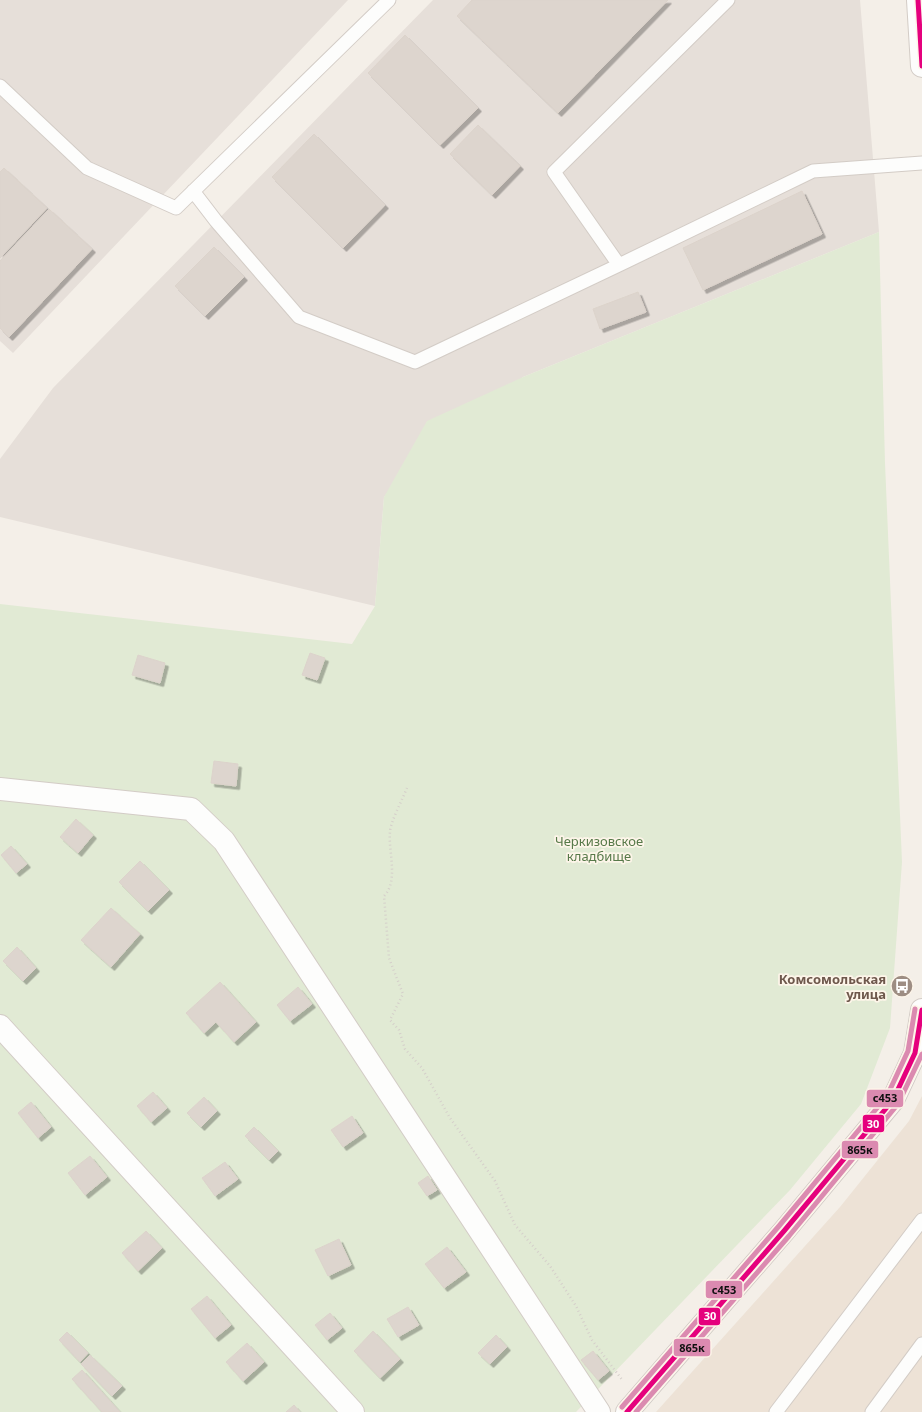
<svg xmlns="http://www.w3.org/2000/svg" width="922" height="1412" viewBox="0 0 922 1412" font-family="'Noto Sans',sans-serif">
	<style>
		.residential { fill: #ede2d6 }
		.industrial { fill: #e6dfd9 }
		.green { fill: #e1ead4 }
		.building { fill: #ddd5ce; stroke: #dcd3cb; filter: url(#shadow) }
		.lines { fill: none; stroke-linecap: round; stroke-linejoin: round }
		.service-casing { stroke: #d3ccc6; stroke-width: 15 }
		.minor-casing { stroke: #d3ccc6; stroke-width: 24 }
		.tertiary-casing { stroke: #d3ccc6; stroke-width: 24 }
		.path { stroke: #d5cfca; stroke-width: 2.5; stroke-dasharray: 1 3; stroke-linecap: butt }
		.service { stroke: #fdfdfc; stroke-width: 13 }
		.minor { stroke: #fdfdfc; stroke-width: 22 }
		.tertiary { stroke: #fdfdfc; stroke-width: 22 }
		.bus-1-casing { stroke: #fdf5e9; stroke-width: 8 }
		.bus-2-casing { stroke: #fdf5e9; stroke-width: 8 }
		.bus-3-casing { stroke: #fdf5e9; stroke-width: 8 }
		.bus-1 { stroke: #e5007d; stroke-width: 5 }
		.bus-2 { stroke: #db8ab0; stroke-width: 5 }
		.bus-3 { stroke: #db8ab0; stroke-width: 5 }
		.labels { text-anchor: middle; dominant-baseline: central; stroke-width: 3.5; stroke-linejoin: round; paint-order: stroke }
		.park-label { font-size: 13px; fill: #577949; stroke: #fdf5e9 }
		.poi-label { font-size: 13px; font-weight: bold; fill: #6e584c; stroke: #fdf5e9; text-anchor: end }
		.line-badge { stroke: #fdf5e9; stroke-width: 1.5 }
		.badge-label { font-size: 11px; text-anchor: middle; font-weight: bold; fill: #fff }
		.pale-badge-label { font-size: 11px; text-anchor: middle; font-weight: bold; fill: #111 }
	</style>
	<defs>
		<filter id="shadow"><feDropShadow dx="3.5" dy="3.5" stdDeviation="0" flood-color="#0004"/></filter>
	</defs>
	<rect width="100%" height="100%" fill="#f4efe8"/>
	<!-- residential -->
	<path class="residential" d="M922,1096V1412H656L840,1207L909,1121Z"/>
	<!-- industrial -->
	<path class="industrial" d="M0,0H348L13,353L0,341Z
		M433,0H860L879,232L523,377L384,497L375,606L0,517V459L53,388Z"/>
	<!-- green -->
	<path class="green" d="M879,232L885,463L902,862L890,1028L861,1104L790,1190L576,1412H0V604L352,644L375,606L384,497L427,421L523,377Z"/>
	<!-- building -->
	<path class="building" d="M472,0H668L558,113L457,16Z
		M405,35L478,108L440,145L368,73Z
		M478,125L520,166L492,195L450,154Z
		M314,134L385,205L343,248L272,177Z
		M4,168L47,208L0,258V172Z
		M802,191L822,234L703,290L683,248Z
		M49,209L92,249L9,337L0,328V261Z
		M214,247L244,277L205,316L175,286Z
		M638,292L646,312L600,329L593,309Z
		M310,653L325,658L317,680L302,675Z
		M138,655L165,663L160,683L132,675Z
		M214,761L238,764L236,786L211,783Z
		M76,819L93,835L78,853L60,837Z
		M11,846L27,864L16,873L1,855Z
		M140,861L169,890L148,911L119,882Z
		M111,908L140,934L111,967L81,940Z
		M17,947L36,968L23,981L3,961Z
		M220,982L256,1022L234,1042L216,1022L204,1033L186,1013Z
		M298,987L312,1004L290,1021L277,1005Z
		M153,1092L167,1108L151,1122L137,1106Z
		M204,1097L217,1111L201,1127L187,1113Z
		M31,1102L51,1127L38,1138L18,1113Z
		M352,1116L363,1133L343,1147L331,1130Z
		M254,1127L278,1151L269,1160L245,1136Z
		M90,1156L107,1177L85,1195L68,1173Z
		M225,1162L238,1179L215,1196L202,1178Z
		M428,1176L437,1190L427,1196L418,1183Z
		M146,1231L162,1248L138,1271L122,1253Z
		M339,1239L351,1265L328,1276L315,1250Z
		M447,1247L466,1272L444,1288L425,1264Z
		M207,1296L231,1325L215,1338L191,1309Z
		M408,1307L419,1325L398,1337L387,1319Z
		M330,1313L342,1328L327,1340L315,1325Z
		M373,1331L400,1359L380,1378L354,1351Z
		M67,1332L88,1353L80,1362L59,1340Z
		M496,1335L507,1347L490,1364L478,1353Z
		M247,1343L264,1362L243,1381L226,1362Z
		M593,1351L609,1371L598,1380L581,1360Z
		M90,1355L122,1386L112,1396L81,1364Z
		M82,1370L120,1412H102L72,1379Z
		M294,1405L300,1412H286Z"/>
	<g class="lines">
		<!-- service casing -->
		<g class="service-casing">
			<path id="service" d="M0,86L87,168L176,208L389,0
				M193,191L216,221L299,317L415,362L619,265L554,172L728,0
				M619,265L813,171L922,163
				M776,1412L922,1220
				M872,1412L922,1344"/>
		</g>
		<!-- minor casing -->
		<g class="minor-casing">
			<path id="minor" d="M0,789L191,809L224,841L599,1412
				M0,1026L353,1412"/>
		</g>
		<!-- tertiary casing -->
		<g class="tertiary-casing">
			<path id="tertiary" d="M918,0L922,66
				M627,1412L784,1231L893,1100L915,1053L922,1010"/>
		</g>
		<!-- path -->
		<path class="path" d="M407,788C403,798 390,823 390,832C388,851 399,881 384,896L389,958L403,994L390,1020L399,1030L405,1049L422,1068L450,1118L495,1181L515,1225L550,1266L576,1306L592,1340L623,1381"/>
		<!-- service -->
		<use href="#service" class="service"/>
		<!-- minor -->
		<use href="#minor" class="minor"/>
		<!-- tertiary -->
		<use href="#tertiary" class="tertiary"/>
		<!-- bus-1 casing -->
		<g class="bus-1-casing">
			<path id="bus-1" d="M918,0L922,66
				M627,1412L784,1231L893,1100L915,1053L922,1010"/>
		</g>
		<!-- bus-2 casing -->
		<g class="bus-2-casing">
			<path id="bus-2" d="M636,1412L789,1236L898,1104L922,1054"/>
		</g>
		<!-- bus-3 casing -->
		<g class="bus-3-casing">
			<path id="bus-3" d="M622,1407L779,1226L887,1096L908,1051L915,1009"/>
		</g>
		<!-- bus-1 -->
		<use href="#bus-1" class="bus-1"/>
		<!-- bus-2 -->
		<use href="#bus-2" class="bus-2"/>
		<!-- bus-3 -->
		<use href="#bus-3" class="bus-3"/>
	</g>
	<!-- icons -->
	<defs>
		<g id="bus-disc" transform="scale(1.15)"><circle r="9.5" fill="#9d8d83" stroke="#fdf5e9"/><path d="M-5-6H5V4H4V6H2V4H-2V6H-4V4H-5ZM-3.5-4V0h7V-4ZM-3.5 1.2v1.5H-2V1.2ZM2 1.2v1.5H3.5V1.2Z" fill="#fff"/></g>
	</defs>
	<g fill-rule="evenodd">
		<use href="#bus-disc" x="902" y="986"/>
	</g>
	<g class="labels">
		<!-- park labels -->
		<g class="park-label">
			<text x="599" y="841">Черкизовское<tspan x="599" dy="15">кладбище</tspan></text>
		</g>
		<!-- poi labels -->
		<g class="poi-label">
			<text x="886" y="979">Комсомольская<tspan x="886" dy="15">улица</tspan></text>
		</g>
	</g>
	<g class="line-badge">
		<rect x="866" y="1089" width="38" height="19" rx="4" fill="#db8ab0"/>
		<rect x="862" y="1114" width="23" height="19" rx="4" fill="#e5007d"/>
		<rect x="841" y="1140" width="38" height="19" rx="4" fill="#db8ab0"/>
		<rect x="705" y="1280" width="38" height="19" rx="4" fill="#db8ab0"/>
		<rect x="698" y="1307" width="23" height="19" rx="4" fill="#e5007d"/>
		<rect x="673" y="1338" width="38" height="19" rx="4" fill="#db8ab0"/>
	</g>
	<g class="badge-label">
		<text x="873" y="1128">30</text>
		<text x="710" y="1320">30</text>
	</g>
	<g class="pale-badge-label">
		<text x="885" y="1102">с453</text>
		<text x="860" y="1154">865к</text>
		<text x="724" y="1294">с453</text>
		<text x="692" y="1352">865к</text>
	</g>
</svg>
